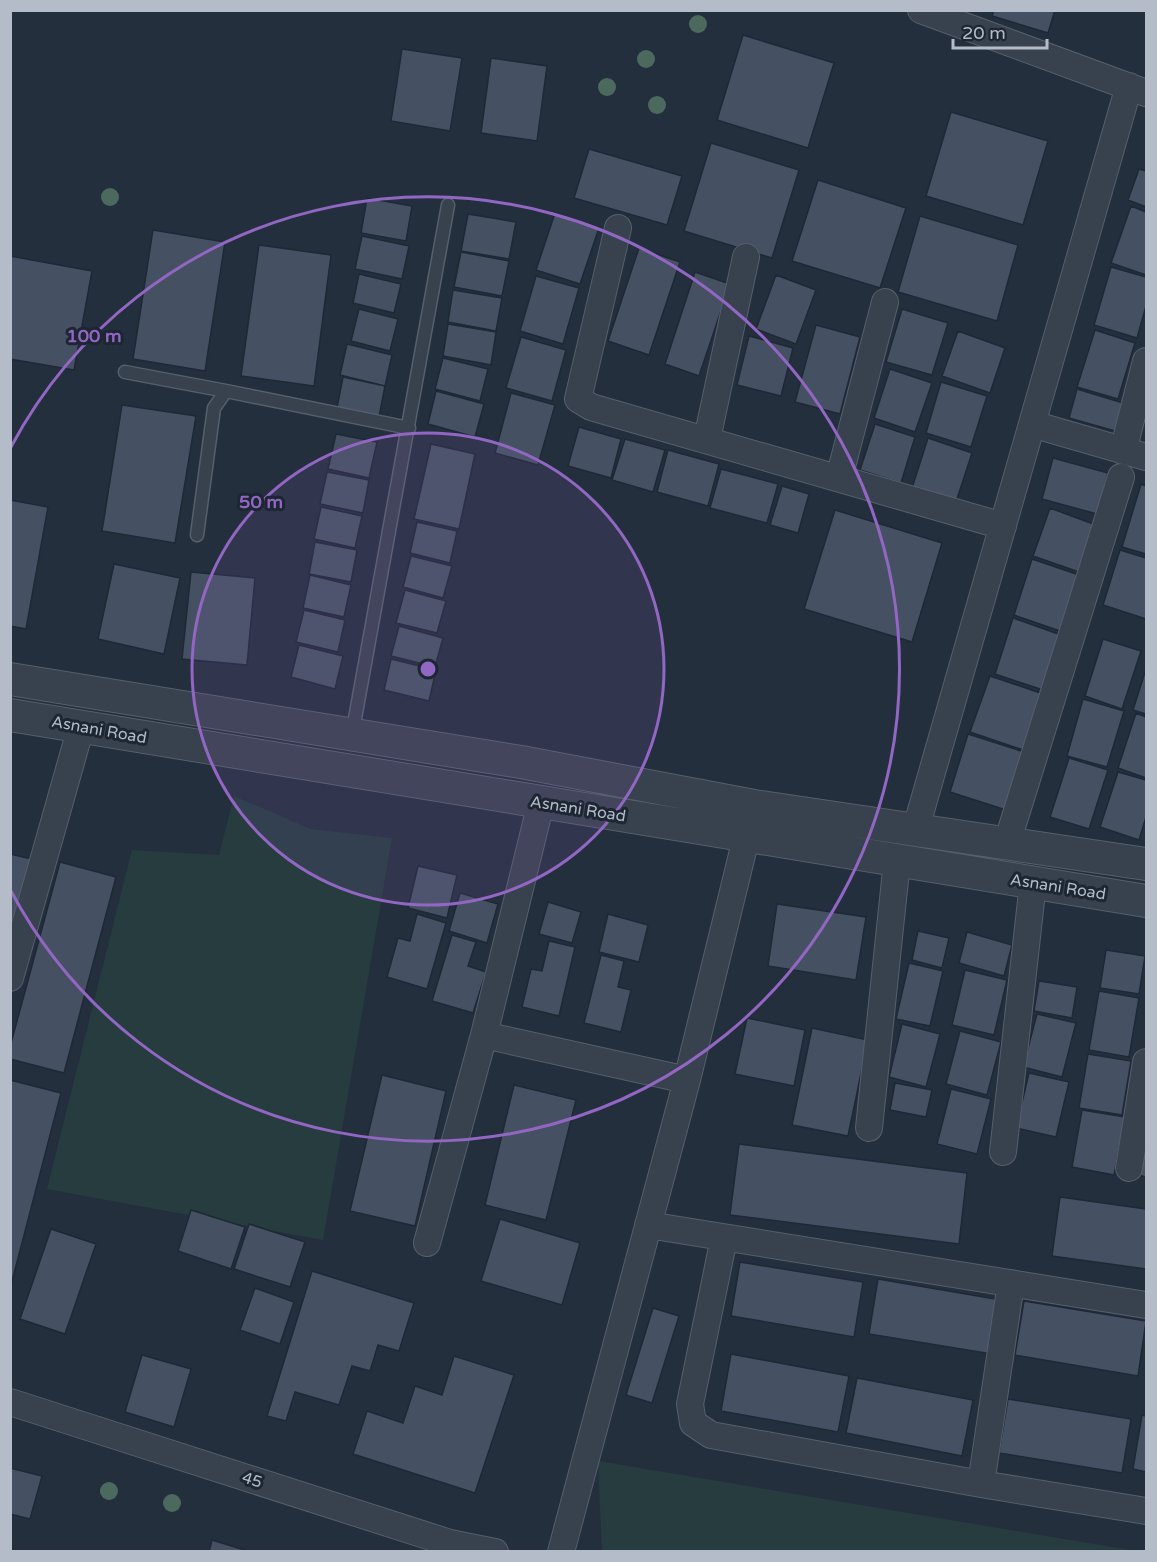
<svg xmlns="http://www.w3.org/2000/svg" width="1157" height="1562" viewBox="0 0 1157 1562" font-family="'Varela Round',sans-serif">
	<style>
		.green { fill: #263c3f }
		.building { fill: #455162; stroke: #1f2835; stroke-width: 1.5 }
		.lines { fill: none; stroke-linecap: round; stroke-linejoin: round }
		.service-casing { stroke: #565f6c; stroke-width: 15 }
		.minor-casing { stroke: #565f6c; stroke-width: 28 }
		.tertiary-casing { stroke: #565f6c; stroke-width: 34 }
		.service { stroke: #38414e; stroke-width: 12 }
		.minor { stroke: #38414e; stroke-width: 26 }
		.tertiary { stroke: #38414e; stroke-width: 32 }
		.tree { fill: #4b6a5d }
		.ring { fill: none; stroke: #9266c3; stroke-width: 3 }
		.labels { text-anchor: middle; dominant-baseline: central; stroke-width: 6; stroke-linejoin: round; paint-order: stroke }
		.street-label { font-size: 16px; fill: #b4bcc9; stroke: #1d2633 }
		.centre { fill: #9266c3; stroke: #1d2633; stroke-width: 3 }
		.ring-label { font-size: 18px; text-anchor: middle; font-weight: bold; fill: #9266c3; stroke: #1d2633; stroke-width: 6; stroke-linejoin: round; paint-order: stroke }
	</style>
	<rect width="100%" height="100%" fill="#242f3e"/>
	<!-- green -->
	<path class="green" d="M234,796L311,829L392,838L323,1240L47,1189L132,850L219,855Z
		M598,1461L1136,1551H602Z"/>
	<!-- building -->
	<path class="building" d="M994,10H1055L1048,33L992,16Z
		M743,35L834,63L808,148L717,120Z
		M402,49L462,58L450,131L391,121Z
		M491,58L547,66L537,141L481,133Z
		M951,112L1048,141L1023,225L926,196Z
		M711,143L799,170L772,258L684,231Z
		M589,149L682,176L667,225L574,198Z
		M1139,169L1146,171V207L1128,200Z
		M818,180L906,208L880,288L792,261Z
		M367,198L412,206L406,241L361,233Z
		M1131,206L1146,212V275L1111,263Z
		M555,213L599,228L580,284L536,270Z
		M468,214L516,222L509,259L461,251Z
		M920,216L1018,245L997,321L898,292Z
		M153,230L225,242L205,371L133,359Z
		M362,236L409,246L402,279L355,269Z
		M259,245L331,255L314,386L241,376Z
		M639,248L680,262L649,355L608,341Z
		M461,252L509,261L502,296L454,287Z
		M10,256L92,271L74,370L10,359Z
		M1111,267L1146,277V306L1137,338L1094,325Z
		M695,272L730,284L699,376L665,364Z
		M359,274L401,284L394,313L353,303Z
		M776,275L816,290L796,344L756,329Z
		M536,276L579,288L563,344L520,331Z
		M453,290L502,298L496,331L448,322Z
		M359,309L398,319L390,351L351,341Z
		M902,309L948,323L932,375L886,362Z
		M448,324L496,332L491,365L443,356Z
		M816,325L860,337L840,414L795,402Z
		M1095,330L1135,343L1118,399L1077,387Z
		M958,331L1005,348L990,393L942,376Z
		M749,336L793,348L781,396L737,385Z
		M521,337L566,350L552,401L506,388Z
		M347,344L392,355L385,386L340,375Z
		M443,358L488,369L480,401L435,389Z
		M890,369L932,383L915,432L874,418Z
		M343,377L385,386L379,417L337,408Z
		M941,382L987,396L971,447L926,433Z
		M1077,389L1123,403L1115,431L1069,418Z
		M436,391L484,404L475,437L428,424Z
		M511,393L555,405L538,465L495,453Z
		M122,405L196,416L175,543L102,531Z
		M875,424L915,437L901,483L860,470Z
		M579,427L621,439L611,478L568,466Z
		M336,434L377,442L369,478L328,469Z
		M928,438L972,453L956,502L912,488Z
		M625,439L665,450L653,492L612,480Z
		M431,444L475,454L459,529L414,519Z
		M668,450L719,464L708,506L657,492Z
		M1053,458L1108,473L1097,514L1042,499Z
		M721,469L778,484L767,523L710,508Z
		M327,472L369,480L363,513L320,504Z
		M1141,484L1146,486V554L1122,547Z
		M782,486L809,494L798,533L770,525Z
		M10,500L48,507L26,629L10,626Z
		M321,507L362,516L355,548L314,539Z
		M1050,508L1096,525L1079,572L1033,556Z
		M835,510L942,543L912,642L804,609Z
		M417,522L457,531L450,563L410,553Z
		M315,542L357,550L351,582L309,574Z
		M1120,550L1146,558V619L1103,605Z
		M411,556L452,566L443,598L403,587Z
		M1032,559L1079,575L1060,631L1014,615Z
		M114,564L180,578L164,654L98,639Z
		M191,572L255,578L247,665L182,659Z
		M310,575L351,585L344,617L303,608Z
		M405,590L446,601L437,633L396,623Z
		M304,610L345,620L338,652L296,642Z
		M1013,618L1061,635L1043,690L995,674Z
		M399,626L443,638L435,667L391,656Z
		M1103,639L1141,651L1122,709L1085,696Z
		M299,645L343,656L335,689L291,677Z
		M391,659L436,670L429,701L384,690Z
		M1146,669V714L1133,710Z
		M990,676L1043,694L1023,750L970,732Z
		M1083,699L1124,711L1107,767L1067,756Z
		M1136,713L1146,717V778L1118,768Z
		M968,734L1024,752L1006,810L950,792Z
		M1069,758L1108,770L1089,829L1050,817Z
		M1118,772L1146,780V817L1139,840L1100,827Z
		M10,854L32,859L19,920L10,918Z
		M60,862L116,877L64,1073L10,1059V1047Z
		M418,866L457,875L447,918L408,908Z
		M460,893L498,904L487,943L449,931Z
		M548,902L581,912L572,943L539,934Z
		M777,904L866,917L856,980L768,966Z
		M417,914L446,923L427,989L387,977L398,938L410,941Z
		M608,914L648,925L639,962L599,952Z
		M918,931L949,938L942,968L912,960Z
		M967,932L1012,945L1004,976L959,963Z
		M452,935L476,942L468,966L486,972L473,1013L432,1001Z
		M549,941L575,947L559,1016L522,1007L531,969L542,971Z
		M1106,950L1145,956L1139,994L1100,988Z
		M601,955L624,961L618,987L631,990L621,1032L584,1023Z
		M909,963L943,971L930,1026L896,1019Z
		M965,970L1007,980L994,1035L952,1025Z
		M1039,981L1077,987L1072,1018L1034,1011Z
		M1099,991L1139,998L1129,1057L1089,1050Z
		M1037,1014L1076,1023L1062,1077L1023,1067Z
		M747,1018L805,1030L794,1086L735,1074Z
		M902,1024L940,1034L926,1087L889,1077Z
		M812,1028L868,1040L848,1136L792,1125Z
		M960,1031L1001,1042L987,1095L946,1084Z
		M1088,1054L1131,1061L1122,1115L1079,1108Z
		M1029,1073L1069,1082L1056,1137L1016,1128Z
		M382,1075L446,1091L415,1226L350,1211Z
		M10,1080L61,1093L10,1289Z
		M895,1083L932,1090L926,1117L890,1110Z
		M514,1085L576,1100L546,1220L485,1205Z
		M951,1089L991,1099L977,1154L937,1144Z
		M1082,1110L1125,1117L1114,1175L1072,1167Z
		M1146,1139V1177L1138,1175Z
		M739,1144L967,1173L959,1244L730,1215Z
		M1060,1197L1146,1209V1269L1052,1256Z
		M191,1210L245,1227L231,1269L178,1251Z
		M500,1219L580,1243L562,1305L481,1281Z
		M249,1224L305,1242L290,1287L234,1269Z
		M51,1229L96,1244L65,1334L20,1319Z
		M740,1262L863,1282L854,1337L731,1316Z
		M312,1271L414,1303L399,1351L378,1345L370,1371L352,1366L339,1405L295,1392L286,1421L267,1416Z
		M878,1279L1001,1300L992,1354L869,1334Z
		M255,1288L294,1302L280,1344L240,1330Z
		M1024,1301L1146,1321L1138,1376L1015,1355Z
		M653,1308L679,1316L652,1403L626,1395Z
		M731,1354L849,1376L838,1432L721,1411Z
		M142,1355L191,1369L174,1427L125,1412Z
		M454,1356L514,1375L475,1493L353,1454L367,1411L403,1423L415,1386L442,1395Z
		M857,1378L973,1400L962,1456L846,1433Z
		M1008,1399L1131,1419L1122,1473L999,1453Z
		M1142,1415L1146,1416V1472L1133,1469Z
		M10,1468L42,1476L30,1519L10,1514Z
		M212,1540L251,1552H209Z"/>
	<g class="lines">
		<!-- service casing -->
		<g class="service-casing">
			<path id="service" d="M125,372L226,391
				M197,535L214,408L226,391L409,428
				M352,735L448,205"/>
		</g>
		<!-- minor casing -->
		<g class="minor-casing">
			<path id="minor" d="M921,10L1146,93
				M618,228L578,399L591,407L1003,526
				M1032,424L1146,457
				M707,439L746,257
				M1123,451L1146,361
				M839,478L885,302
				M916,828L1129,86
				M1007,843L1121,477
				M10,978L81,727
				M484,1035L541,803
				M869,1128L897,861
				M1003,1152L1033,883
				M1129,1168L1146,1062
				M648,1225L1146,1305
				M724,1238L690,1404L693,1423L711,1435L981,1484L1146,1511
				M427,1243L484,1035L687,1080
				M10,1402L450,1543L495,1552
				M981,1484L1011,1283
				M561,1552L687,1080L751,818"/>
		</g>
		<!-- tertiary casing -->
		<g class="tertiary-casing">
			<path id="tertiary" d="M10,679L521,762L754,806L1146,864
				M10,715L1146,901"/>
		</g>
		<!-- service -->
		<use href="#service" class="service"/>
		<!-- minor -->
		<use href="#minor" class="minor"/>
		<!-- tertiary -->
		<use href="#tertiary" class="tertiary"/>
	</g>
	<!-- trees -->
	<g class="tree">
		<circle cx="698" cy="24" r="9"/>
		<circle cx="646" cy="59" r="9"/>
		<circle cx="607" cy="87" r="9"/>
		<circle cx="657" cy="105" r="9"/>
		<circle cx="110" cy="197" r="9"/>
		<circle cx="109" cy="1491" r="9"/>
		<circle cx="172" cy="1503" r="9"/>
	</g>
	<!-- distance rings -->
	<circle cx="428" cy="669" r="236" fill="#9266c3" fill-opacity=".12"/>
	<g class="ring">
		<circle cx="428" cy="669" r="236"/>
		<path d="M11 447A472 472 0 1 1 11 891"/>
	</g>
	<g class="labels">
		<!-- street labels -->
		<g class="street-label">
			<text transform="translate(99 730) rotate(10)">Asnani Road</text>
			<text transform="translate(578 809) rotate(9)">Asnani Road</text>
			<text transform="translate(1058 887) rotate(9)">Asnani Road</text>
			<text transform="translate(252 1480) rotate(18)">45</text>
		</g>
	</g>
	<circle cx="428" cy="669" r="9" class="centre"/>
	<g class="ring-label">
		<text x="94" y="342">100 m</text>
		<text x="261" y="508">50 m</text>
	</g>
	<!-- border -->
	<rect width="1157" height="1562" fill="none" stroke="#b4bcc9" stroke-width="24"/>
	<!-- scale -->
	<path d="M953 39v9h94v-9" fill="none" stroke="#b4bcc9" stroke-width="3"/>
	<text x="962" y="39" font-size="18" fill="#b4bcc9" stroke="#1d2633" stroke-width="4.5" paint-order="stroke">20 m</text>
</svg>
